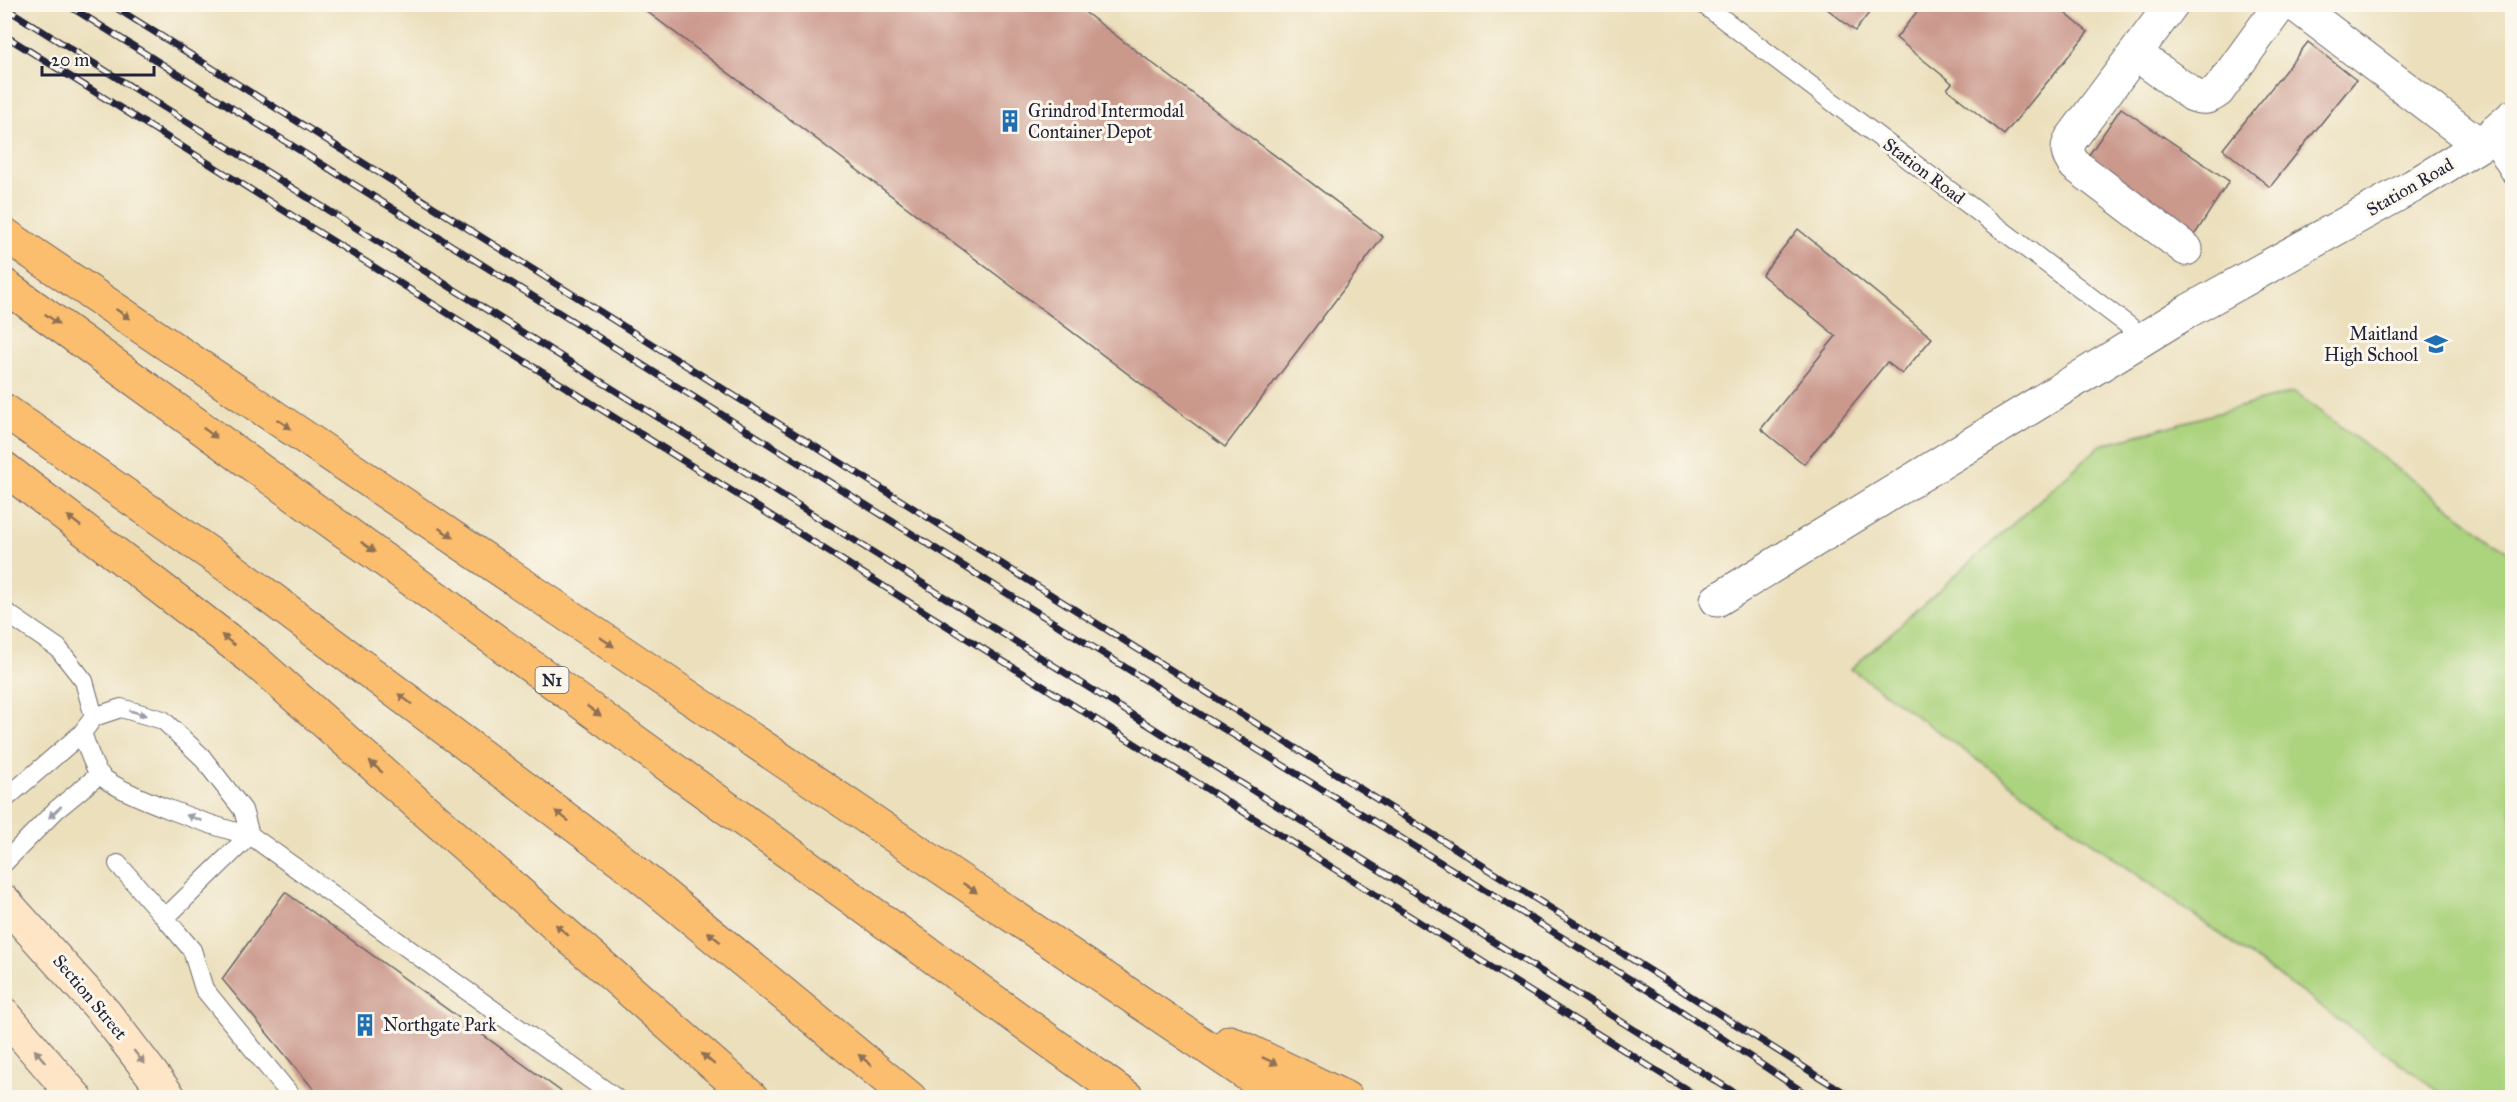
<svg xmlns="http://www.w3.org/2000/svg" width="2517" height="1102" viewBox="0 0 2517 1102" font-family="'IM FELL Great Primer',serif">
	<style>
		.green { fill: #acd37e; stroke: #677a5c; stroke-width: 1.5 }
		.building { fill: #cb988c }
		.lines { fill: none; stroke-linecap: round; stroke-linejoin: round }
		.lane-casing { stroke: #686468; stroke-width: 20 }
		.street-casing { stroke: #686468; stroke-width: 35 }
		.secondary-casing { stroke: #686468; stroke-width: 35 }
		.highway-casing { stroke: #686468; stroke-width: 35 }
		.lane { stroke: #fff; stroke-width: 18 }
		.street { stroke: #fff; stroke-width: 33 }
		.secondary { stroke: #fde5c5; stroke-width: 33 }
		.highway { stroke: #fbbd6e; stroke-width: 33 }
		.rail-casing { stroke: #22223b; stroke-width: 7 }
		.rail { stroke: #fbf7ec; stroke-width: 4.5; stroke-dasharray: 14; stroke-linecap: butt }
		.oneway { fill: #8e7054 }
		.oneway2 { fill: #9c9ca7 }
		.oneway3 { fill: #9a8d87 }
		.labels { text-anchor: middle; dominant-baseline: central; stroke-width: 6; stroke-linejoin: round; paint-order: stroke }
		.shield { fill: #fbf7ec; stroke: #636270; stroke-width: 1.5 }
		.shield-label { font-size: 16px; font-weight: bold; fill: #22223b }
		.poi-label { font-size: 18px; fill: #22223b; stroke: #fbf7ec; text-anchor: start }
		.street-label { font-size: 18px; fill: #22223b; stroke: #fbf7ec }
	</style>
	<rect width="100%" height="100%" fill="#fbf7ec"/>
	<filter id="ink" filterUnits="userSpaceOnUse"><feTurbulence type="fractalNoise" baseFrequency=".0167" numOctaves="2"/><feDisplacementMap in="SourceGraphic" scale="12" xChannelSelector="R" yChannelSelector="G"/><feConvolveMatrix kernelMatrix="1 2 1 2 8 2 1 2 1" color-interpolation-filters="sRGB"/></filter>
	<filter id="wash" filterUnits="userSpaceOnUse"><feTurbulence type="fractalNoise" baseFrequency=".008" numOctaves="4" result="noise"/><feDisplacementMap in="SourceGraphic" scale="24" xChannelSelector="R" yChannelSelector="G"/><feGaussianBlur stdDeviation="1.35" result="paint"/><feColorMatrix in="noise" values="0 0 0 0 0 0 0 0 0 0 0 0 0 0 0 0 0 1.4 0 .05"/><feComposite in="paint" operator="in"/></filter>
	<g filter="url(#wash)">
		<rect width="100%" height="100%" fill="#ebdfbc"/>
		<!-- green -->
		<path class="green" d="M2294,392L2512,554V1097H2447L1851,669L2101,445Z"/>
		<g id="blocks">
			<!-- building -->
			<path class="building" d="M637,4H1074L1383,237L1225,447Z
				M1821,4H1876L1855,31Z
				M1923,4H2054L2088,32L2004,135L1947,89L1952,83L1896,38Z
				M2308,42L2356,80L2270,187L2223,149Z
				M2121,108L2229,181L2194,236L2084,162Z
				M1798,229L1932,338L1902,374L1887,362L1804,464L1761,429L1836,336L1762,275Z
				M285,892L570,1098H321L222,979Z"/>
		</g>
	</g>
	<g filter="url(#ink)">
		<use href="#blocks" fill-opacity="0" stroke="#686468" stroke-width="1.5"/>
		<g class="lines">
			<!-- lane casing -->
			<g class="lane-casing">
				<path id="lane" d="M1703,4L2145,338
					M2489,138L2512,176
					M4,611L58,648L84,681L94,717
					M4,800L82,733
					M250,835L243,810L201,756L163,720L121,708L94,717L82,733C87,745 92,766 100,775C119,794 222,830 250,835L616,1098
					M250,835L165,918L192,950L204,989L293,1098
					M4,863L56,810L100,774
					M118,864L165,918"/>
			</g>
			<!-- street casing -->
			<g class="street-casing">
				<path id="street" d="M2172,4L2071,139C2066,149 2067,155 2075,165L2186,249
					M2294,4L2480,145
					M2136,54L2193,95C2203,99 2209,98 2218,91L2281,4
					M1717,600L2190,310L2413,186L2480,145L2512,117"/>
			</g>
			<!-- secondary casing -->
			<g class="secondary-casing">
				<path id="secondary" d="M4,901L105,1013L170,1098
					M4,1014L76,1098"/>
			</g>
			<!-- highway casing -->
			<g class="highway-casing">
				<path id="highway" d="M4,234L1282,1098
					M4,285L1128,1098
					M4,410L229,567L621,860L910,1098
					M4,468L253,659L752,1098
					M1230,1042L1346,1098"/>
			</g>
			<!-- lane -->
			<use href="#lane" class="lane"/>
			<!-- street -->
			<use href="#street" class="street"/>
			<!-- secondary -->
			<use href="#secondary" class="secondary"/>
			<!-- highway -->
			<use href="#highway" class="highway"/>
			<!-- rail casing -->
			<g class="rail-casing">
				<path id="rail" d="M66,4L1211,721L1675,1007L1812,1098
					M110,4L1853,1098
					M4,7L1743,1098
					M4,35L1700,1098"/>
			</g>
			<!-- rail -->
			<use href="#rail" class="rail"/>
		</g>
		<!-- one-way arrows -->
		<defs><path id="oneway-solid" d="M-6-.8H1V-3.2L6.5 0L1 3.2V.8H-6Z" transform="scale(1.5)"/></defs>
		<g class="oneway">
			<use href="#oneway-solid" transform="translate(123 314) rotate(34)"/>
			<use href="#oneway-solid" transform="translate(52 319) rotate(36)"/>
			<use href="#oneway-solid" transform="translate(284 424) rotate(34)"/>
			<use href="#oneway-solid" transform="translate(210 433) rotate(36)"/>
			<use href="#oneway-solid" transform="translate(74 521) rotate(-142)"/>
			<use href="#oneway-solid" transform="translate(446 533) rotate(34)"/>
			<use href="#oneway-solid" transform="translate(368 547) rotate(36)"/>
			<use href="#oneway-solid" transform="translate(228 640) rotate(-142)"/>
			<use href="#oneway-solid" transform="translate(607 642) rotate(34)"/>
			<use href="#oneway-solid" transform="translate(405 699) rotate(-143)"/>
			<use href="#oneway-solid" transform="translate(594 711) rotate(36)"/>
			<use href="#oneway-solid" transform="translate(376 767) rotate(-139)"/>
			<use href="#oneway-solid" transform="translate(562 816) rotate(-143)"/>
			<use href="#oneway-solid" transform="translate(970 888) rotate(34)"/>
			<use href="#oneway-solid" transform="translate(562 930) rotate(-139)"/>
			<use href="#oneway-solid" transform="translate(714 937) rotate(-141)"/>
			<use href="#oneway-solid" transform="translate(708 1059) rotate(-139)"/>
			<use href="#oneway-solid" transform="translate(865 1060) rotate(-141)"/>
			<use href="#oneway-solid" transform="translate(1270 1061) rotate(25)"/>
		</g>
		<g class="oneway2">
			<use href="#oneway-solid" transform="translate(138 713) rotate(16)"/>
			<use href="#oneway-solid" transform="translate(55 812) rotate(137)"/>
			<use href="#oneway-solid" transform="translate(194 818) rotate(-159)"/>
		</g>
		<g class="oneway3">
			<use href="#oneway-solid" transform="translate(40 1056) rotate(-131)"/>
			<use href="#oneway-solid" transform="translate(139 1057) rotate(52)"/>
		</g>
	</g>
	<!-- icons -->
	<defs>
		<g id="building-bare" transform="scale(1.8)"><path d="M-4-6H4V6H1V3H-1V6H-4ZM-2.5-4.3h1.7v1.8h-1.7ZM.8-4.3h1.7v1.8H.8ZM-2.5-1h1.7V.8h-1.7ZM.8-1h1.7V.8H.8Z" fill="#1f6fb2" stroke="#fbf7ec" stroke-width="2.5" paint-order="stroke"/></g>
		<g id="school-bare" transform="scale(1.8)"><path d="M0-5L7-2L0 1L-7-2ZM-4 1L0 2.5L4 1V4Q0 6-4 4Z" fill="#1f6fb2" stroke="#fbf7ec" stroke-width="2.5" paint-order="stroke"/></g>
	</defs>
	<g fill-rule="evenodd">
		<use href="#building-bare" x="1010" y="121"/>
		<use href="#school-bare" x="2436" y="344"/>
		<use href="#building-bare" x="365" y="1025"/>
	</g>
	<g class="labels">
		<!-- shield labels -->
		<rect class="shield" x="535.5" y="667" width="33" height="26" rx="4.5"/>
		<g class="shield-label">
			<text x="552" y="680">N1</text>
		</g>
		<!-- poi labels -->
		<g class="poi-label">
			<text x="1028" y="111">Grindrod Intermodal<tspan x="1028" dy="21">Container Depot</tspan></text>
			<text x="2418" y="334" text-anchor="end">Maitland<tspan x="2418" dy="21">High School</tspan></text>
			<text x="383" y="1025">Northgate Park</text>
		</g>
		<!-- street labels -->
		<g class="street-label">
			<text transform="translate(1924 171) rotate(37)">Station Road</text>
			<text transform="translate(2410 187) rotate(-30)">Station Road</text>
			<text transform="translate(90 997) rotate(50)">Section Street</text>
		</g>
	</g>
	<!-- margin -->
	<rect width="2517" height="1102" fill="none" stroke="#fbf7ec" stroke-width="24"/>
	<!-- scale -->
	<path d="M42 66v9h112v-9" fill="none" stroke="#22223b" stroke-width="3"/>
	<text x="51" y="66" font-size="18" fill="#22223b" stroke="#fbf7ec" stroke-width="4.5" paint-order="stroke">20 m</text>
</svg>
